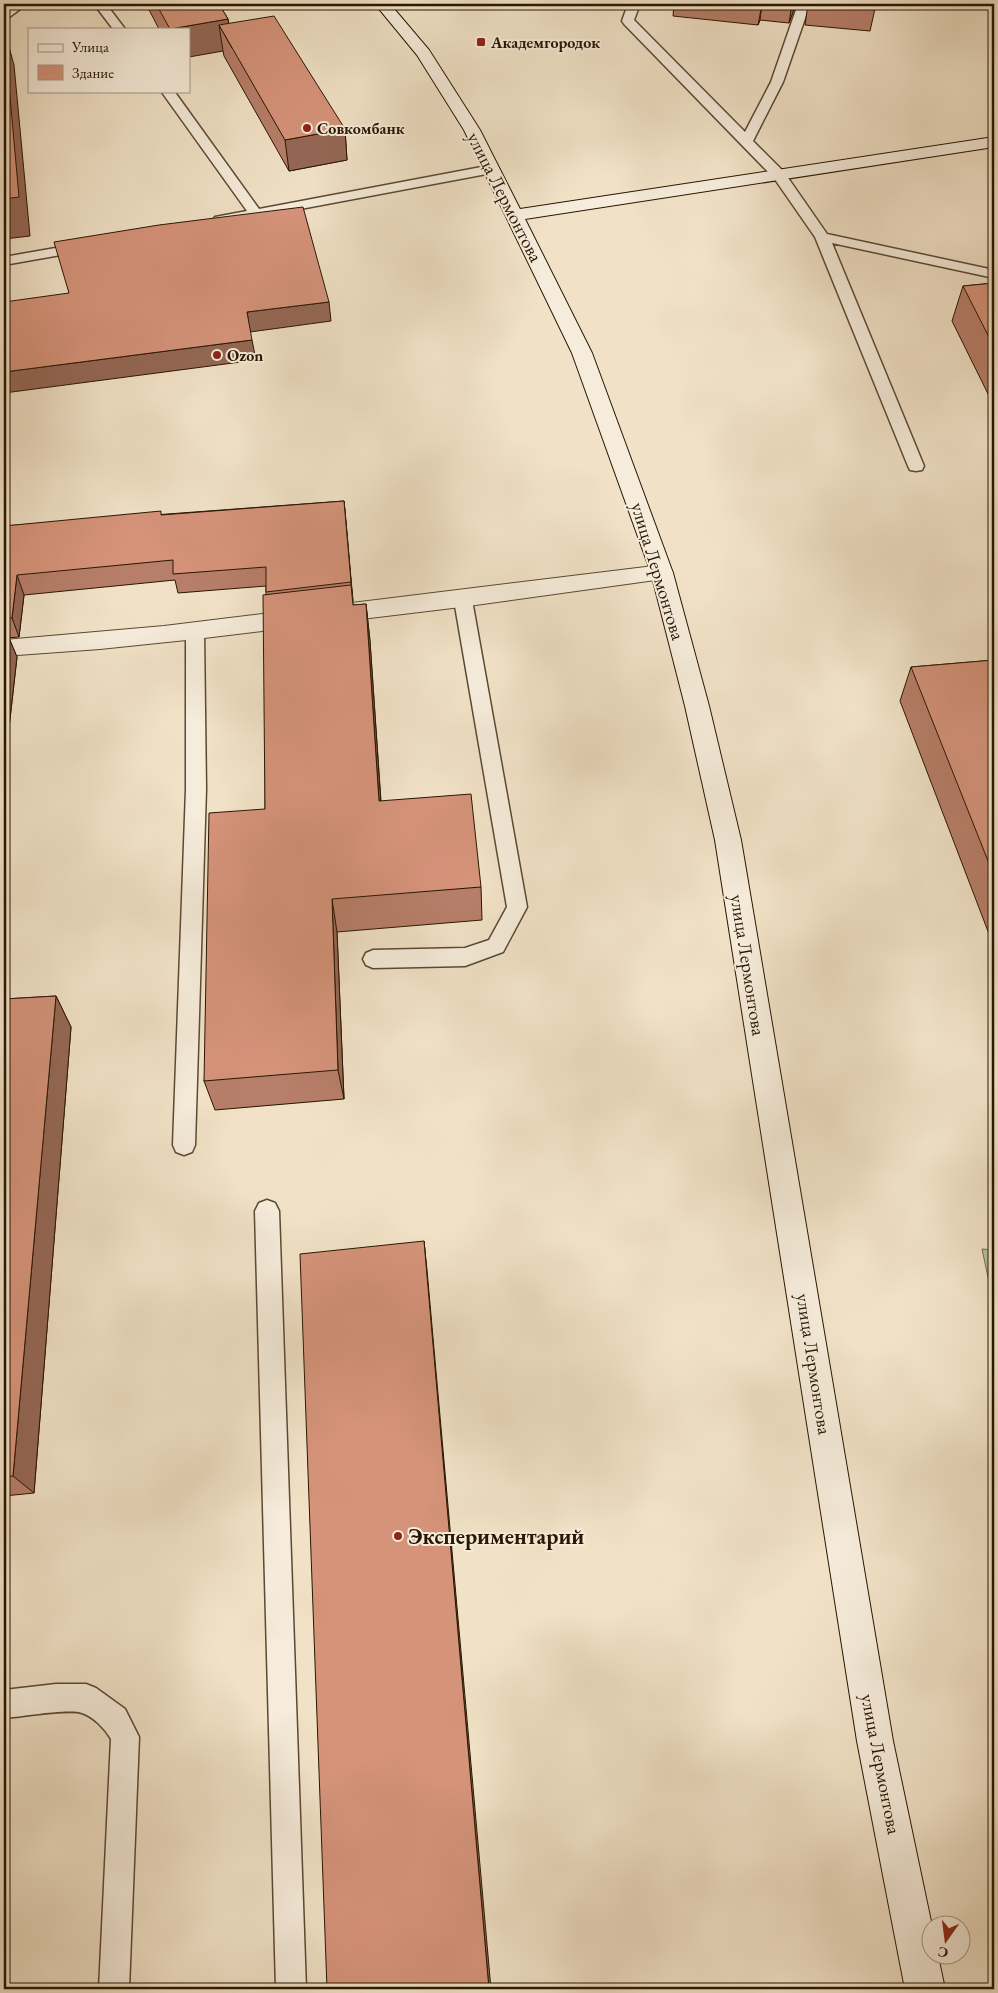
<svg xmlns="http://www.w3.org/2000/svg" width="998" height="1993" viewBox="0 0 998 1993" font-family="'EB Garamond',serif">
	<style>
		.green { fill: #b6c499; stroke: #706d4d }
		.lines { fill: none; stroke-linecap: round; stroke-linejoin: round }
		.lane-casing { stroke: #5b4932; stroke-width: 3 }
		.street-casing { stroke: #5b4932; stroke-width: 2 }
		.secondary-casing { stroke: #291601; stroke-width: 2 }
		.lane { fill: #f6ecdb; fill-rule: evenodd }
		.street { fill: #f6ecdb; fill-rule: evenodd }
		.secondary { fill: #f6ecdb; fill-rule: evenodd }
		.wall { fill: #b77e69; stroke: #291601 }
		.shaded-wall { fill: #956755; stroke: #291601 }
		.building { fill: #d5937a; stroke: #291601 }
		.poi-dot { fill: #8f2418; stroke: #f6ecdb; stroke-width: 2 }
		.labels { text-anchor: middle; dominant-baseline: central; stroke-width: 4; stroke-linejoin: round; paint-order: stroke }
		.far-poi-label { font-size: 16px; font-weight: bold; fill: #291601; stroke: #f6ecdb; text-anchor: start }
		.street-label { font-size: 19px; fill: #291601; stroke: #f6ecdb }
		.near-poi-label { font-size: 22px; font-weight: bold; fill: #291601; stroke: #f6ecdb; text-anchor: start }
	</style>
	<rect width="100%" height="100%" fill="#f1e2c7"/>
	<filter id="stains"><feTurbulence type="fractalNoise" baseFrequency=".004" numOctaves="4"/><feColorMatrix values="0 0 0 0 .2 0 0 0 0 .09 0 0 0 0 .02 0 0 0 .5 -.17"/></filter>
	<radialGradient id="worn" r=".72"><stop offset=".6" stop-color="#630" stop-opacity="0"/><stop offset="1" stop-color="#630" stop-opacity=".3"/></radialGradient>
	<!-- green -->
	<path class="green" d="M982,1249L994,1250V1305Z"/>
	<g class="lines">
		<!-- lane casing -->
		<g class="lane-casing">
			<path id="lane" d="M14,4H27L8,18L4,19V11Z
				M94,4H106L125,29H113Z
				M628,4H640L634,20L745,132L771,82L798,4H810L783,82L753,141L784,172L827,234L994,270V278L832,243L924,466L922,470L916,471L910,470L908,466L815,237L774,178L624,24L622,21Z
				M161,91H174L259,209L492,165L499,169L492,173L220,224L213,220L215,217L247,211Z
				M84,243L89,244L91,247L89,250L4,265V257Z
				M463,594L469,596L472,600L527,907L503,952L465,966L373,968L366,965L363,959L366,953L373,950L465,948L489,940L507,907L454,600L457,596Z
				M195,625L201,627L204,631L206,789L195,1145L192,1152L184,1155L176,1152L173,1145L186,789V631L189,627Z
				M267,1200L275,1203L279,1211L306,1989H276L255,1211L259,1203Z
				M56,1684H86L96,1688L125,1709L139,1737L129,1989H99L111,1739C105,1729 94,1717 82,1713C70,1708 20,1717 4,1718V1690Z"/>
		</g>
		<!-- street casing -->
		<g class="street-casing">
			<path id="street" d="M662,565L670,568L673,573L670,578L461,607L196,639L100,649L4,656V640L164,626Z"/>
		</g>
		<!-- secondary casing -->
		<g class="secondary-casing">
			<path id="secondary" d="M375,4H390L429,50L480,130L520,209L994,137V147L525,219L592,353L673,573L709,706L741,840L893,1741L932,1926L930,1956H938L945,1989H905L857,1741L715,840L685,706L651,573L572,353L464,130L417,55Z"/>
		</g>
		<!-- lane -->
		<use href="#lane" class="lane"/>
		<!-- street -->
		<use href="#street" class="street"/>
		<!-- secondary -->
		<use href="#secondary" class="secondary"/>
	</g>
	<!-- wall -->
	<path class="wall" d="M146,4H219L228,19L229,24L345,129L347,160L289,171L224,56L223,51L189,29H159Z
		M674,4H796L789,23L760,20L758,25L673,16Z
		M808,4H876L870,31L805,25Z
		M994,283V406L952,321L963,286Z
		M344,501L353,605L366,604L370,641L381,801L481,887L482,920L337,932L344,1099L215,1110L204,1081L265,809L266,586L178,593L175,580L24,595L19,637L5,638H9L17,657L4,772V526Z
		M994,660V947L900,701L911,667Z
		M56,996L71,1027L34,1493L4,1496V999Z"/>
	<!-- shaded-wall -->
	<path class="shaded-wall" d="M762,4L760,20L758,25Z
		M792,4H796L789,23Z
		M228,19L232,48L219,25L223,51L189,57V29H170Z
		M4,29L14,65L30,236L4,239Z
		M345,129L347,160L289,171L285,140Z
		M329,302L331,321L250,332L247,312Z
		M252,340L256,360L4,393V372Z
		M344,501L346,521L353,601L351,582Z
		M17,575L24,595L19,637L12,618Z
		M366,604L370,641L383,835L379,801Z
		M9,638L17,657L4,772V684Z
		M332,899L337,932L344,1099L338,1070Z
		M56,996L71,1027L34,1493L13,1476Z
		M424,1241L427,1270L491,1989H489Z
		M4,1732L8,1733L4,1804Z"/>
	<!-- building -->
	<path class="building" d="M156,4H219L228,19L170,29Z
		M274,16L345,129L285,140L219,25Z
		M4,30L19,197L4,199Z
		M303,207L329,302L247,312L252,340L4,372V302L69,293L54,242L159,225Z
		M994,283V347L963,286Z
		M344,501L351,582L266,592V567L173,574V560L17,575L12,618H4V526L161,511V515Z
		M351,585L353,605L366,604L379,801L471,794L481,887L332,899L338,1070L204,1081L209,813L265,809L263,595Z
		M4,638H9L4,684Z
		M994,660V876L911,667Z
		M56,996L13,1476L4,1477V999Z
		M424,1241L489,1989H327L300,1254Z"/>
	<!-- markers -->
	<g class="poi-dot">
		<rect x="476" y="37" width="10" height="10" rx="2.5"/>
		<circle cx="307" cy="128" r="5"/>
		<circle cx="217" cy="355" r="5"/>
		<circle cx="398" cy="1536" r="5"/>
	</g>
	<g class="labels">
		<!-- far-poi labels -->
		<g class="far-poi-label">
			<text x="491" y="42">Академгородок</text>
			<text x="317" y="128">Совкомбанк</text>
			<text x="227" y="355">Ozon</text>
		</g>
		<!-- street labels -->
		<g class="street-label">
			<text transform="translate(505 197) rotate(63)">улица Лермонтова</text>
			<text transform="translate(658 571) rotate(73)">улица Лермонтова</text>
			<text transform="translate(748 965) rotate(81)">улица Лермонтова</text>
			<text transform="translate(814 1364) rotate(81)">улица Лермонтова</text>
			<text transform="translate(881 1764) rotate(79)">улица Лермонтова</text>
		</g>
		<!-- near-poi labels -->
		<g class="near-poi-label">
			<text x="408" y="1536">Экспериментарий</text>
		</g>
	</g>
	<!-- margin -->
	<rect width="998" height="1993" fill="none" stroke="#f1e2c7" stroke-width="20"/>
	<rect x="5" y="5" width="988" height="1983" fill="none" stroke="#291601" stroke-width="2.5"/>
	<rect x="10" y="10" width="978" height="1973" fill="none" stroke="#291601"/>
	<!-- legend -->
	<rect x="28" y="28" width="162" height="65" fill="#f6ecdb" stroke="#a49684"/>
	<rect x="38" y="44" width="25" height="8" fill="#f6ecdb" stroke="#a49684"/>
	<text x="72" y="52" font-size="15" fill="#291601">Улица</text>
	<rect x="38" y="65" width="25" height="15" fill="#d5937a" stroke="#a49684"/>
	<text x="72" y="78" font-size="15" fill="#291601">Здание</text>
	<!-- north arrow -->
	<g transform="translate(946 1940) rotate(194)"><circle r="24" fill="#f6ecdb" stroke="#a49684"/>
	<path d="M0-4L9 19L0 12L-9 19Z" fill="#8f2418"/>
	<text y="-8" font-size="14" font-weight="bold" text-anchor="middle" fill="#291601">С</text>
	</g>
	<rect width="100%" height="100%" filter="url(#stains)"/>
	<rect width="100%" height="100%" fill="url(#worn)"/>
</svg>
